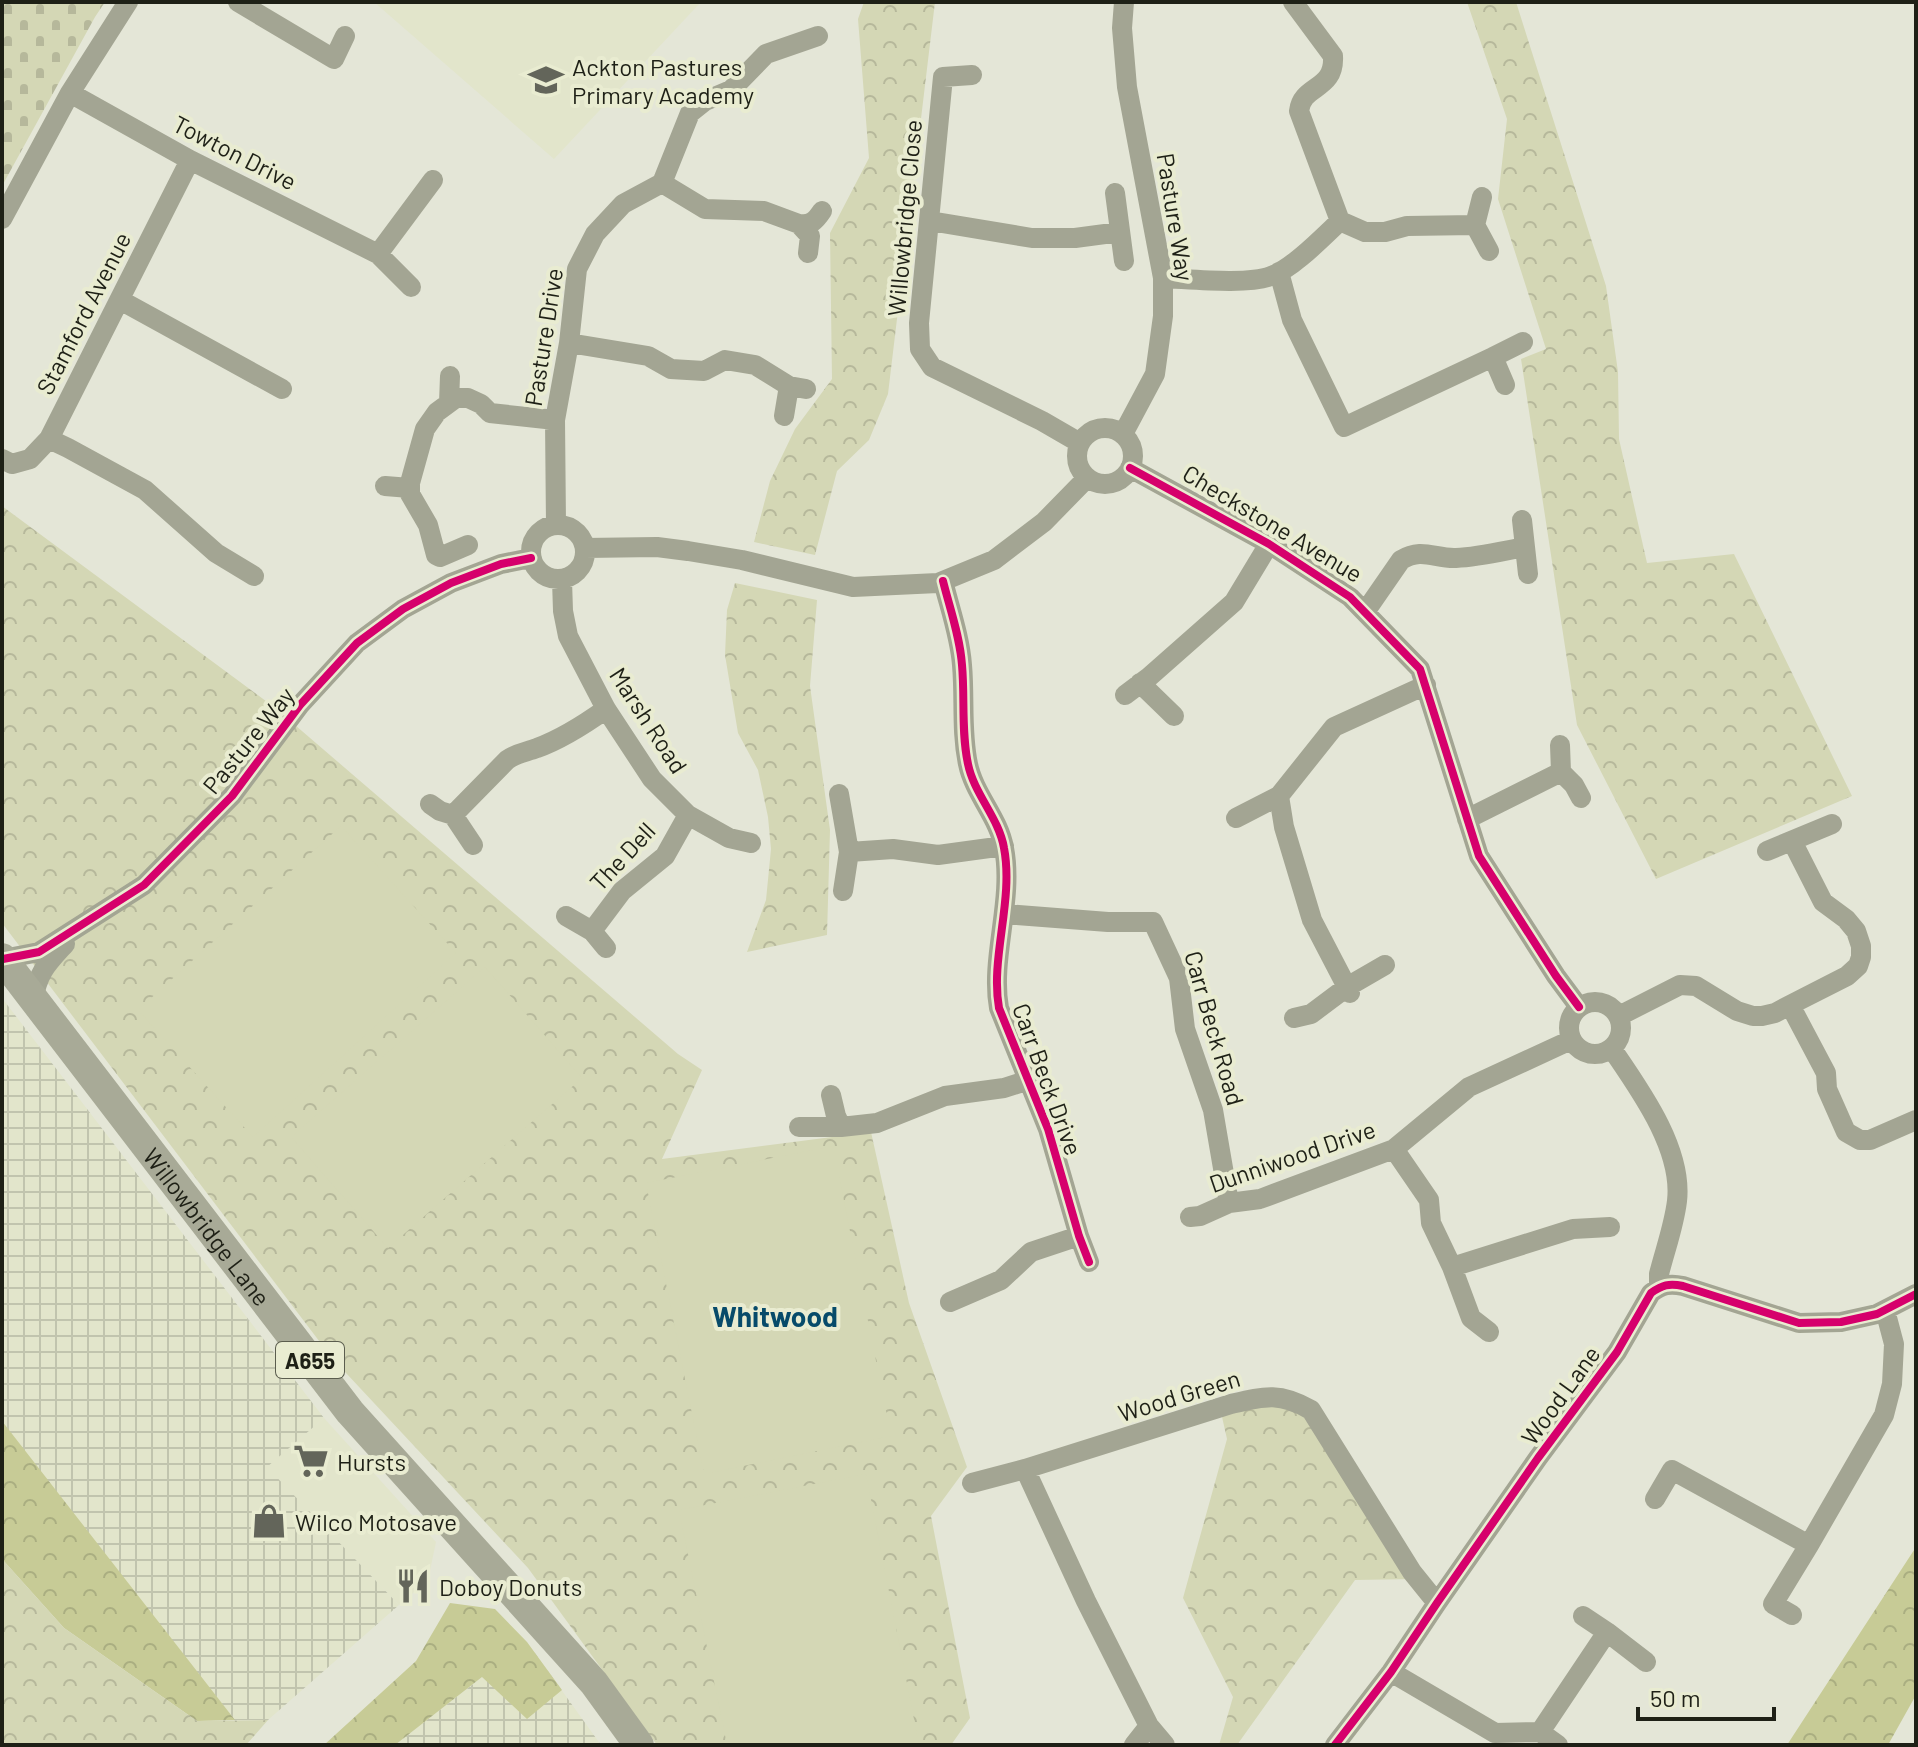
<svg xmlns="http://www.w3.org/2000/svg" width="1918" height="1747" viewBox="0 0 1918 1747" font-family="Barlow,sans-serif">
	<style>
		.built { fill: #e2e5cb }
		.industrial { fill: url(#industrial-grid) }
		.forest { fill: url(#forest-crowns) }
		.cemetery { fill: url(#cemetery-stones) }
		.park { fill: url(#park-crowns) }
		.garden { fill: #d4d7b5 }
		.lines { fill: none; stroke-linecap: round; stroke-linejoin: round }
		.minor { stroke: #a3a593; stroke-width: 20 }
		.primary { stroke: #a8aa97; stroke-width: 30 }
		.cycleway-casing { stroke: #e9ecd1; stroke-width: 13 }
		.cycleway { stroke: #d6006c; stroke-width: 8 }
		.labels { text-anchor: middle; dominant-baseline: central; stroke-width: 8; stroke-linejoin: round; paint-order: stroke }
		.shield { fill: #e9ecd1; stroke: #5b5d4e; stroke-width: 2 }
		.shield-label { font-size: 22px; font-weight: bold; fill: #1e2016 }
		.poi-label { font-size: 24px; fill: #1e2016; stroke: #e9ecd1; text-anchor: start }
		.street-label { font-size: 24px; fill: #1e2016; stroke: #e9ecd1 }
		.quarter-label { font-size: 28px; font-weight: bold; fill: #074b6a; stroke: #e9ecd1 }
	</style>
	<defs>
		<pattern id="industrial-grid" width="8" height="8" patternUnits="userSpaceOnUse" patternTransform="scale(2)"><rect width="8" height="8" fill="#e2e5cb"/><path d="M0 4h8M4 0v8" fill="none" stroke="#c1c4ae"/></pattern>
		<pattern id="forest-crowns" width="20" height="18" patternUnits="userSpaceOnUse" patternTransform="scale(2)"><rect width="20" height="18" fill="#c7cb96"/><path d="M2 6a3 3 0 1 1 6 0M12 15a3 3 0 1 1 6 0" fill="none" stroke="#aaae81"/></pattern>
		<pattern id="cemetery-stones" width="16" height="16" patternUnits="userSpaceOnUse" patternTransform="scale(2)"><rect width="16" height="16" fill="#d4d7b5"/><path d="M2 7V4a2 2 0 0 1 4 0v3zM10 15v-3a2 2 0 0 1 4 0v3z" fill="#b6b89b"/></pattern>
		<pattern id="park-crowns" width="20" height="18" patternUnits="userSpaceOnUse" patternTransform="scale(2)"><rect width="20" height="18" fill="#d4d7b5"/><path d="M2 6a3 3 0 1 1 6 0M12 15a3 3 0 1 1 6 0" fill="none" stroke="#b6b89b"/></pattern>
	</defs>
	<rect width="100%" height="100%" fill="#e4e6d7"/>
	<!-- built -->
	<path class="built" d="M374,2H701L554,159Z
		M324,1418L436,1542L428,1580L399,1605L266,1467Z"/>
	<!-- industrial -->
	<path class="industrial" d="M2,998L324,1418L267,1467L399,1605L268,1720H235L2,1428Z
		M527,1642L601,1745H395Z"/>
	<!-- forest -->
	<path class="forest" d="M2,1421L235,1720L197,1721L64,1628L2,1559Z
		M1916,1547V1695L1888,1745H1787Z
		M450,1603L495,1609L527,1642L562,1690L527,1719L482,1677L395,1745H324L416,1661Z"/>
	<!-- cemetery -->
	<path class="cemetery" d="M2,2H105L95,17L2,186Z"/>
	<!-- park -->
	<path class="park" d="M864,2H935L888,394L869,440L837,471L815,555L754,542L770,481L795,429L832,379L830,233L869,158L858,19Z
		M1467,2H1516L1606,286L1618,372L1619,439L1647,563L1734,554L1852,796L1656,879L1577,725L1521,359L1546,349L1498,199L1507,119Z
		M2,506L274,707L678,1054L702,1070L662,1159L871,1132L909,1303L967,1467L931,1516L970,1718L951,1745H657L528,1568L332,1358L2,923Z
		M735,583L817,600L810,686L830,830L827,935L747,952L766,900L771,849L768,817L758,770L738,733L725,655L727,610Z
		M1297,1402L1417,1579L1355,1580L1237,1745H1219L1233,1697L1183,1598L1227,1439L1220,1408Z
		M2,1559L64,1628L197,1721L268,1720L246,1745H2Z"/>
	<!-- garden -->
	<path class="garden" d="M341,826L456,953L253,1137L138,1010Z
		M485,967L582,1078L388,1248L291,1137Z
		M833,1146L891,1436L704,1474L646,1183Z
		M866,1474L919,1745H727L679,1510Z"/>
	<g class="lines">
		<!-- minor -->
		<path class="minor" d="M238,2L334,59L345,36
			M1293,2L1333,56C1335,91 1302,84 1299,111L1340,221
			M972,75L943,77L919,323L920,349L932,367L1042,421L1080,443
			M70,93L190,160L378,254
			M662,183L705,209L764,211L799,224L810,236L808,253
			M1115,193L1124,261
			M1482,197L1475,225L1489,251
			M2,219L70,93L128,2
			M930,221L1032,238H1075L1120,232
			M1340,221L1365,232H1385L1407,226L1475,225
			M799,224C811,226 816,220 822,211
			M1279,272L1292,320L1344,427L1493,357L1505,385
			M1163,278C1190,279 1248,285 1271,276C1292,269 1323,237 1340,221
			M411,287L378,254L433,180
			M120,300L282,389
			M569,343L648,356L671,369L704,371L725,360L755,365L789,386L806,389
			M1493,357L1523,342
			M449,403L450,376
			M784,416L789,386
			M1077 456a28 28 0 1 1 56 0a28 28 0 1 1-56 0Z
			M1123,434L1155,374L1163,316V278L1127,87L1122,28L1124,2
			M49,439L68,448L145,490L216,553L254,576
			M2,459L12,464L30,459L49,439L190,160
			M1130,468L1269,544L1350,597L1420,669L1479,856L1556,976L1579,1007
			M385,486L410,488
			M1522,520L1528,574
			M531 552a27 27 0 1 1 54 0a27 27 0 1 1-54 0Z
			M556,525L555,420L569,343L577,269L595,234L623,204L662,183L690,113L705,101L731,90L766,54L818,36
			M468,545L440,557L436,555L428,525L410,494V483L425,429L437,412L456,398H468L481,404L490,413L555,420
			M585,548L657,547L688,551L742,560L853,587L938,583L994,560L1044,522L1087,478
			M562,580L563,611L568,636L606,709L652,779L688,815L729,838L751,843
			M943,581C950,609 960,637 962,665C965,698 961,731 968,764C974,794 999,818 1004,848C1014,900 990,958 999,1008L1048,1129L1079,1236L1089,1262
			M1365,612L1401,560C1422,547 1435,559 1456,558C1479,557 1503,551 1525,547
			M1140,683L1174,716
			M1125,695L1149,677L1234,602L1269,544
			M1560,745L1561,772L1574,785L1581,798
			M839,794L849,852L843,891
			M430,804L440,811L453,815L473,845
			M453,815L507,760C516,753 527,752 537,748C562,739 585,724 606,709
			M1236,818L1279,796
			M1467,819L1561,772
			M1767,851L1832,824
			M849,852L893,849L938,855L1004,846
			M1005,914L1108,922H1153L1179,978L1185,1029L1213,1110L1229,1203
			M566,916L592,931L606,948
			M592,931L622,891L665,856L688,815
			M3,959L39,952L144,885L232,796L300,705L357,643L403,609L451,583L501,564L531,558
			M1350,993L1312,920L1284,827L1279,796L1334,727L1426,685
			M33,999C39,971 46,965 65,944
			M1569 1028a26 26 0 1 1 52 0a26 26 0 1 1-52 0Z
			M1790,1005L1826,1073L1827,1089L1846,1132L1860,1140H1870L1916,1120
			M1619,1016L1680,985L1696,986L1737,1011L1753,1016H1762L1775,1013L1790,1005L1847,976L1858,966L1861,957V946L1856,931L1846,919L1823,902L1792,841
			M1294,1018L1311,1014L1347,987L1385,965
			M1612,1049C1640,1090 1683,1149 1677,1201C1674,1226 1665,1250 1659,1274V1287
			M831,1095L836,1116L841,1127
			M799,1127H841L877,1123L945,1096L1004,1088L1029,1080
			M1394,1149L1429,1200L1431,1223L1452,1267L1471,1318L1489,1332
			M1190,1217L1200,1216L1229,1203L1260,1199L1394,1149L1469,1087L1571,1040
			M1452,1267L1573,1229L1610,1227
			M950,1302L1001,1280L1031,1252L1079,1236
			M1025,1469L1086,1601L1149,1726L1165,1745
			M972,1483L1025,1469L1231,1404C1265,1396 1280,1392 1311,1410L1412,1572L1437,1603
			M1655,1499L1672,1470L1809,1545L1773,1604L1792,1615
			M1809,1545L1884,1415L1892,1384L1894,1344L1885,1310
			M1583,1616L1607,1632
			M1391,1672L1495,1733L1540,1732L1558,1745
			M1540,1732L1607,1632L1646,1662
			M1134,1745L1149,1726
			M1335,1745L1391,1672L1437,1603L1538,1458L1617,1352L1651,1293C1662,1285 1669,1283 1683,1286L1799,1323L1841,1322L1877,1314L1916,1294"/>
		<!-- primary -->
		<path class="primary" id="s1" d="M2,958L350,1412L594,1683L639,1745"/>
		<!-- cycleway casing -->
		<g class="cycleway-casing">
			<path id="cycleway" d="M1130,468L1269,544L1350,597L1420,669L1479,856L1556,976L1579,1007
				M943,581C950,609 960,637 962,665C965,698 961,731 968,764C974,794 999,818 1004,848C1014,900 990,958 999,1008L1048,1129L1079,1236L1089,1262
				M3,959L39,952L144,885L232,796L300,705L357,643L403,609L451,583L501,564L531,558
				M1335,1745L1391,1672L1437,1603L1538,1458L1617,1352L1651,1293C1662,1285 1669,1283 1683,1286L1799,1323L1841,1322L1877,1314L1916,1294"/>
		</g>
		<!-- cycleway -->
		<use href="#cycleway" class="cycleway"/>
	</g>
	<!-- icons -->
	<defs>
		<g id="school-bare" transform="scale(2.76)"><path d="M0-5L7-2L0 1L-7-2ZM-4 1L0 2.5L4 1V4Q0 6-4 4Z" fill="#63655a" stroke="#e9ecd1" stroke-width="2.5" paint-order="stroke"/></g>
		<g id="supermarket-bare" transform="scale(2.76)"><path d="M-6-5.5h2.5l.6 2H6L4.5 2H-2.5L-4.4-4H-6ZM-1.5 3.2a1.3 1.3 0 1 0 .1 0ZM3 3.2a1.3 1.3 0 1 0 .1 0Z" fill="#63655a" stroke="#e9ecd1" stroke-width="2.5" paint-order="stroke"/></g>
		<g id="shop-bare" transform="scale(2.76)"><path d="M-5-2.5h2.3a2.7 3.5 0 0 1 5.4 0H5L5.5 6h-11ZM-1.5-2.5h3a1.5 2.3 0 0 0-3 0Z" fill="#63655a" stroke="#e9ecd1" stroke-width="2.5" paint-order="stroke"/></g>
		<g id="restaurant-bare" transform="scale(2.76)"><path d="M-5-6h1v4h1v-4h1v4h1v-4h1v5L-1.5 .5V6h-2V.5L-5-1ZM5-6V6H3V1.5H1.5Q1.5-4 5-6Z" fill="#63655a" stroke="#e9ecd1" stroke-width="2.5" paint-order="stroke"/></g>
	</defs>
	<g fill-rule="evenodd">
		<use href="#school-bare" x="546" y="80"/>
		<use href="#supermarket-bare" x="311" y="1461"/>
		<use href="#shop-bare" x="269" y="1521"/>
		<use href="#restaurant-bare" x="413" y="1586"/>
	</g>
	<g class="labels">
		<!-- shield labels -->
		<rect class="shield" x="276" y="1342" width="68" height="36" rx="6"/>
		<g class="shield-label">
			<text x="310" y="1360">A655</text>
		</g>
		<!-- poi labels -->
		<g class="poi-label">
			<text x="572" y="66">Ackton Pastures<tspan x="572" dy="28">Primary Academy</tspan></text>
			<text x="337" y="1461">Hursts</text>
			<text x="295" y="1521">Wilco Motosave</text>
			<text x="439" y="1586">Doboy Donuts</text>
		</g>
		<!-- street labels -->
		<g class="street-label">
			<text transform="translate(235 152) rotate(27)">Towton Drive</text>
			<text transform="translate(1176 217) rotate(81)">Pasture Way</text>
			<text transform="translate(904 218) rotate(-85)">Willowbridge Close</text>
			<text transform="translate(83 313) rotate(-63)">Stamford Avenue</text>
			<text transform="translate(543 337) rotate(-81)">Pasture Drive</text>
			<text transform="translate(1273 523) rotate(31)">Checkstone Avenue</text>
			<text transform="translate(649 720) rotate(57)">Marsh Road</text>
			<text transform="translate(248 740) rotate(-51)">Pasture Way</text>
			<text transform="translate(622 856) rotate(-47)">The Dell</text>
			<text transform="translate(1215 1028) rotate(74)">Carr Beck Road</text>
			<text transform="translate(1048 1079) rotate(70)">Carr Beck Drive</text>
			<text transform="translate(1292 1156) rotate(-19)">Dunniwood Drive</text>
			<text stroke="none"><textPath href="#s1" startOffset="338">Willowbridge Lane</textPath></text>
			<text transform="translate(1179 1395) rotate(-17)">Wood Green</text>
			<text transform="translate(1560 1395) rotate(-54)">Wood Lane</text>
		</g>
		<!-- quarter labels -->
		<g class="quarter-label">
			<text x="775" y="1316">Whitwood</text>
		</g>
	</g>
	<!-- border -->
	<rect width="1918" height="1747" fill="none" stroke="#1e2016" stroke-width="8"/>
	<!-- scale -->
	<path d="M1638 1707v12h136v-12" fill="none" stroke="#1e2016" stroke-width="4"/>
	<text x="1650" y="1707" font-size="24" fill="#1e2016" stroke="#e9ecd1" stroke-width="6" paint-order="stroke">50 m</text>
</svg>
